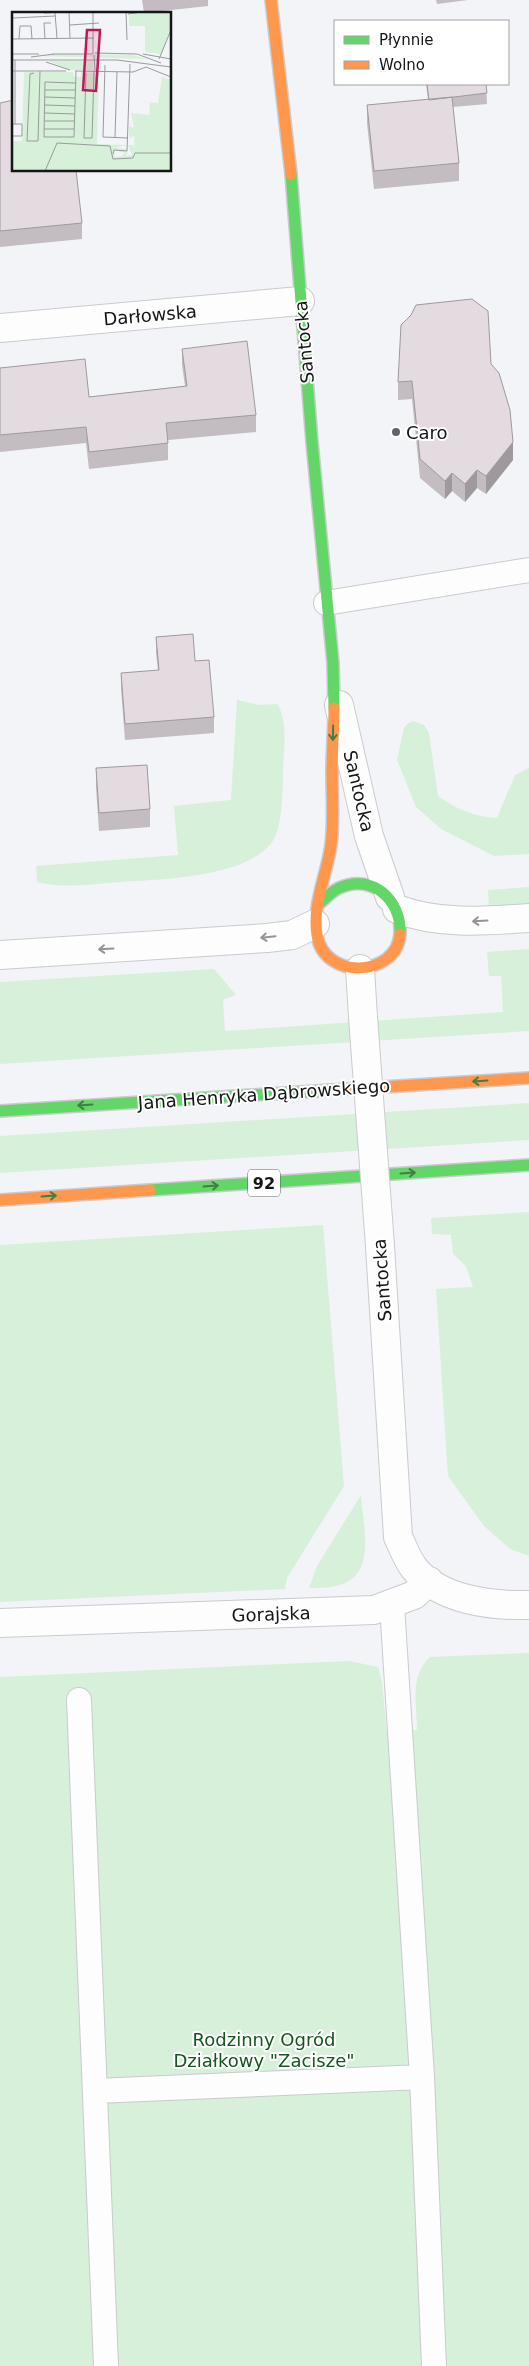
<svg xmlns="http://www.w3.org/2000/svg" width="529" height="2366" viewBox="0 0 529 2366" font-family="'DejaVu Sans',sans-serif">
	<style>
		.green { fill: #d6f0d9 }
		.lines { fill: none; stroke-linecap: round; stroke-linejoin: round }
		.lane-casing { stroke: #c9cbcd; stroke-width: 26 }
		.street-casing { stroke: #c9cbcd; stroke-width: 30 }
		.fast-casing { stroke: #c9cbcd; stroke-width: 14 }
		.slow-casing { stroke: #c9cbcd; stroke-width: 14 }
		.lane { stroke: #fdfdfe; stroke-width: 24 }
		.street { stroke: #fdfdfe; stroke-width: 28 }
		.fast { stroke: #63d668; stroke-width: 11 }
		.slow { stroke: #ff974d; stroke-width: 11 }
		.street-bridge-casing { stroke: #c9cbcd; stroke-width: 30; stroke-linecap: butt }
		.street-bridge { stroke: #fdfdfe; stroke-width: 28 }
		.wall { fill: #c3bcc1 }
		.shaded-wall { fill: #9f999d }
		.building { fill: #e3dbe0; stroke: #9f999d }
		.oneway { stroke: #3f7f44 }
		.oneway2 { stroke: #949596 }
		.poi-dot { fill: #626365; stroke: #fff; stroke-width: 2 }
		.labels { text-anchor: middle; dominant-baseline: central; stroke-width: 4; stroke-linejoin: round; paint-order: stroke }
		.shield { fill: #fff; stroke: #5a5b5d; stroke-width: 1 }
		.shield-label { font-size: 16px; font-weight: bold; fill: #141517 }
		.street-label { font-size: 18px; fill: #141517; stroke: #fff }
		.poi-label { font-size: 18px; fill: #141517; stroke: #fff; text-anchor: start }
		.park-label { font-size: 18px; fill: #13551d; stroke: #fff }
		.inset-road { fill: none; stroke: #999b9d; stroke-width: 1 }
		.view { fill: #c2185b; fill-opacity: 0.15; stroke: #c2185b; stroke-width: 2.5 }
		.inset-edge { fill: none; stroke: #141517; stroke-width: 2.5 }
	</style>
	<rect width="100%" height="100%" fill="#f2f4f7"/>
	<!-- green -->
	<path class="green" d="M237,700L259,705L277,704C289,721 283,752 283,772C283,788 282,826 274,839C250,878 161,879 120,882C92,884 64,889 37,882L36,866L178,855L174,806L231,800Z
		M413,721L424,725L429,733L438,796C456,809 475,817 497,818L515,775L529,768V854L494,856L441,829L416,807L397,760L404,728L407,724Z
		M529,887V905L489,908L488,890Z
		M529,949V1031L0,1064V982L214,969L236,995L224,999L223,1002L225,1031L503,1012L501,976H489L487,952Z
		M529,1103V1140L0,1173V1136Z
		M529,1212V1556L510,1549L484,1526L448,1476L436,1289L473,1287L466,1266L453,1254L451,1235L432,1234L431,1218Z
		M323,1225L344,1486L287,1578L285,1589L0,1602V1245Z
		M361,1495C363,1527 378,1577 336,1586C327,1588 317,1588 309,1588L317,1566Z
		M529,1653V2366H0V1677L349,1661L378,1667L382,1682L387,1732L417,1730C417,1703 409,1677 430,1657Z"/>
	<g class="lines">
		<!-- lane casing -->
		<g class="lane-casing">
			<path id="lane" d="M326,603L529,570
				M392,1605L422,2077L434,2366
				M79,1700L106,2366
				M96,2091L422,2077"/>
		</g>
		<!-- street casing -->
		<g class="street-casing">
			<path id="street" d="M0,328L300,301
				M339,705L369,836L390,897
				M397,909C439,925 485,921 529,918
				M0,955L267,938L292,935L315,924
				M360,969L363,1017
				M380,1246L398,1537C403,1547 407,1559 414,1568C439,1600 491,1606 529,1605
				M0,1623L374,1610L414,1595L429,1581"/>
		</g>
		<!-- fast casing -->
		<g class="fast-casing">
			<path id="fast" d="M291,174L312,442L333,663L334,708
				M320,903C326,898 332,891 339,888C372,873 402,900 400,934
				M0,1111L333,1090
				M150,1190L529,1165"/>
		</g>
		<!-- slow casing -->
		<g class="slow-casing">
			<path id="slow" d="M271,0L291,174
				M334,708C334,729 332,751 332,772C332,796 334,821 331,845C327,874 312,905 317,935C324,981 397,977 400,934
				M333,1090L529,1078
				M0,1200L150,1190"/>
		</g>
		<!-- lane -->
		<use href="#lane" class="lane"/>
		<!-- street -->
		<use href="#street" class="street"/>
		<!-- fast -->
		<use href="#fast" class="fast"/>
		<!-- slow -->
		<use href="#slow" class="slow"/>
		<!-- street-bridge casing -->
		<g class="street-bridge-casing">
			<path id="street-bridge" d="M363,1017L380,1246"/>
		</g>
		<!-- street-bridge -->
		<use href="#street-bridge" class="street-bridge"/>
	</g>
	<!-- wall -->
	<path class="wall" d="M142,0H208V6L144,13Z
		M436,0H468L437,4Z
		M426,84H486L487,104L453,107L459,163V181L374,189L367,123V105L428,100Z
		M0,103L82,223V239L0,247Z
		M182,349L256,415V432L168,440V460L89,469L86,443L0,452V368L89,397L185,386L182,365Z
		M491,364L513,460L486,494L477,488L465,502L452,491L445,499L420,478L412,399L398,400V382Z
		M156,637L195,661L214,717V733L125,740L121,689V673L158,671L156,653Z
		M96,768L150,809V827L99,831L96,787Z"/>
	<!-- shaded-wall -->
	<path class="shaded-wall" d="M513,442V460L486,494V476Z
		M477,470V488L465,502V484Z
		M452,473V491L445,499V481Z"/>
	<!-- building -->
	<path class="building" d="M427,84H486L487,93L429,100Z
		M452,97L459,163L374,171L367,105Z
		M14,100V170H76L82,223L0,231V103Z
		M472,299L488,311L491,364L499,373L510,410L513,442L486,476L477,470L465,484L452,473L445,481L420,459L412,381L398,382L401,325L411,315L416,305Z
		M247,341L256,415L166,423L168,443L89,452L86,427L0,435V368L85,359L89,397L187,386L182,349Z
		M193,634L195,661L209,660L214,717L125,724L121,673L159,670L156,637Z
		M147,765L150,809L99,813L96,768Z"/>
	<!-- one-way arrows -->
	<defs><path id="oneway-shaft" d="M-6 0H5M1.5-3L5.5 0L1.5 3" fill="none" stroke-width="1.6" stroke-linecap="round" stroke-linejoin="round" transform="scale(1.25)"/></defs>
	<g class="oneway">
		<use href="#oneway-shaft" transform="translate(333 733) rotate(91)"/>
		<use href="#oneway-shaft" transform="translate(480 1081) rotate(176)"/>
		<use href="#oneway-shaft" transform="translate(85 1105) rotate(176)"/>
		<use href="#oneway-shaft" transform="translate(408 1173) rotate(-4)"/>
		<use href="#oneway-shaft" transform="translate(211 1186) rotate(-4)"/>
		<use href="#oneway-shaft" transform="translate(49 1196) rotate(-4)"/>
	</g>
	<g class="oneway2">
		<use href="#oneway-shaft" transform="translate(480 921) rotate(177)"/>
		<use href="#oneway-shaft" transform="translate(268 937) rotate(174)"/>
		<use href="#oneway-shaft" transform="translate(106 949) rotate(177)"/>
	</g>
	<!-- markers -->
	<circle class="poi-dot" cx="396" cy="432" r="5"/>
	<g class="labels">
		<!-- shield labels -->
		<rect class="shield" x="248" y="1169.5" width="32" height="27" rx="4"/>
		<g class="shield-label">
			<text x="264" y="1183">92</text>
		</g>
		<!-- street labels -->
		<g class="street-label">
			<text transform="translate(150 315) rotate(-5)">Darłowska</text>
			<text transform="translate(304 342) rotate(-95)">Santocka</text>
			<text transform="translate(359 791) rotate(77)">Santocka</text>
			<text transform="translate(264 1094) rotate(-4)">Jana Henryka Dąbrowskiego</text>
			<text transform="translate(382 1280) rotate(-94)">Santocka</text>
			<text transform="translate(271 1614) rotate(-2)">Gorajska</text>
		</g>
		<!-- poi labels -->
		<g class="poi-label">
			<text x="406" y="432">Caro</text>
		</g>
		<!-- park labels -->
		<g class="park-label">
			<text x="264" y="2039">Rodzinny Ogród<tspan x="264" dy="21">Działkowy "Zacisze"</tspan></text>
		</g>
	</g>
	<!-- overview -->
	<g transform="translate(12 12)">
		<rect width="159" height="159" fill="#f2f4f7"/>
		<path d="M137,0H159V15L150,42L133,40V14H117V3ZM43,42L120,43L135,47L29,44ZM37,49H81V58H57ZM12,60H61L62,65H69V60L87,61L85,132L115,133L103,136L115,137L113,141L102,138L103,145L109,144L116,139L114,144L120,143L116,133H121L123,138L122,124L117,126V114L122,116L119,101L137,103L138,91L130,90L146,91L150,65L159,68V159H0V129H10Z" fill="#d6f0d9"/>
		<path class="inset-road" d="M57,0L58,26M81,0V42M114,0L115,28M32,1L54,0M43,1L45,26M116,2L131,0M1,6L43,4M58,13L87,11M0,27L82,26M7,27L8,14H19L20,27M33,27L32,11H39M83,41L125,42M0,42H27M41,42H81M125,42L149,51M131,42L159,47M82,43L83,59M19,45L42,42M147,47L159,18M0,48H105L159,55M3,48V112M34,50L58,58M93,53L91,125L116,126M0,59H54M63,59L121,60L134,55L159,65M22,61L18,62L15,129H26L28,59M74,61L72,126H80L82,59M63,71L33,70L32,125H62L64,59M33,78H63M33,85L63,86M33,93L63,94M33,101L63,102M32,109H63M0,112H10V124H0M32,117H62M103,125L105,60M101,142L102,138L115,139L118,52M33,159L45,131L98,134L101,147L121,146L123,141H159"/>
		<path class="view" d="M75,18H88L84,79L71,78Z"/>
		<rect width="159" height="159" class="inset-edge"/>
	</g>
	<!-- legend -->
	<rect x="334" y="20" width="175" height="65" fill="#ffffff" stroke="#a1a1a2"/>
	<rect x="344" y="36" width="25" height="8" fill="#63d668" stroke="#a1a1a2"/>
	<text x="379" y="45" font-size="15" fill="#141517">Płynnie</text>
	<rect x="344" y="61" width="25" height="8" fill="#ff974d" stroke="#a1a1a2"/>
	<text x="379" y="70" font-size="15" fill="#141517">Wolno</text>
</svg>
